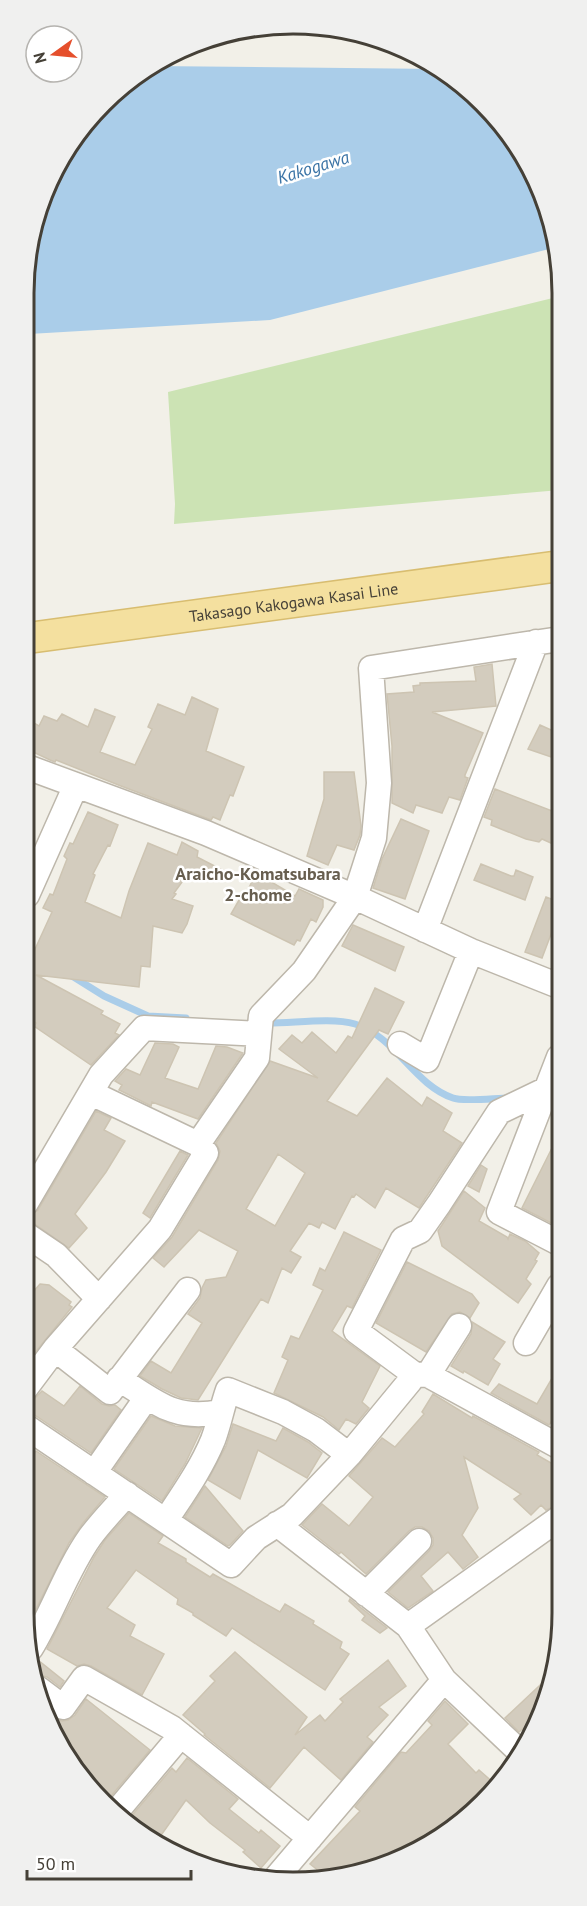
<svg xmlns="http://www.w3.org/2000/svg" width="587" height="1906" viewBox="0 0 587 1906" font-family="'PT Sans',sans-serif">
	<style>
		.green { fill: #cce3b4 }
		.water { fill: #aacde9 }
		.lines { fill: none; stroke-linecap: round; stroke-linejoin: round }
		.stream { stroke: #aacde9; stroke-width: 7 }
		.building { fill: #d3ccbe; stroke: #cdc4b2; stroke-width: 1.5; fill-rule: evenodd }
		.minor-casing { stroke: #bdb7ab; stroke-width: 27 }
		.major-casing { stroke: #d8bd70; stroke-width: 33 }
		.minor { stroke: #fff; stroke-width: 24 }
		.major { stroke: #f4e09f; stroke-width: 30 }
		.labels { text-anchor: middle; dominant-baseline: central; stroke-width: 5; stroke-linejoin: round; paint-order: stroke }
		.street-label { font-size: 16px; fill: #454037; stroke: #fff }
		.water-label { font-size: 18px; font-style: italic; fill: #3b74a6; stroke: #fff }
		.neighbourhood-label { font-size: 18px; font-weight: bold; fill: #675e4f; stroke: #fff }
		.rim { fill: none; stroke: #454037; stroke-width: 3 }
	</style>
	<rect width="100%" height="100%" fill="#f2f0e8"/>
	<!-- green -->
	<path class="green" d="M561,296L560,490L174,524L175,504L168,392Z"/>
	<!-- water -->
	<path class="water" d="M152,66L439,69L496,116L535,175L557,247L270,320L29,334V241L70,144L144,69Z"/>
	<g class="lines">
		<!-- stream -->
		<path class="stream" d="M27,949L40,957
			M72,976L104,996L148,1016L186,1018
			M263,1023C290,1024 330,1017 355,1024C395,1036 414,1085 453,1098C463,1102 496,1098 508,1098"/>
	</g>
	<!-- building -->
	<path class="building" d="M492,664L496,706L432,712L483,733L465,775V777L468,778L460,800L449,797L442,813L416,805L413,813L392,803V746L387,694L414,692L413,686L420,685V683L476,681L474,667Z
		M192,697L218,709L206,751L244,767L233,796L230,795L220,820L213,817L211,820L121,786L56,760L55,762L50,760L27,749V719L39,726L44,716L57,721L62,714L88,727L95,709L115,717L100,752L135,765L152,729L148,727L158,704L185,715Z
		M540,725L560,734V760L528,749Z
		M324,772H354L361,826L360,835L354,850L337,845L328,865L307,856L324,799Z
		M495,789L560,814V826L553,844L542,839L539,842L526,839L491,825L492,820L484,817Z
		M88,812L118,825L110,846L108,845L93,874L95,875L85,902L121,918L129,891L148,843L177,855L182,842L198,851L197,857L230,874L190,871L174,893L176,894L172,899L193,906L187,924L182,933L153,926L150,967L141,966L139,987L36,975L103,1011L101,1014L120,1024L115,1033L119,1035L91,1065L34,1026L36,1023L26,1017V969L52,912L43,908L50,894L53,895L67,859L64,856L70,843L73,844Z
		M401,819L429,831L405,899L373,888L382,859Z
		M481,864L511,876H514L516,870L533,877L525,900L474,880Z
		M256,873L295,896L299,889L323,900V907L316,922L311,919L300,941L297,940L294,945L231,914L242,895L245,896Z
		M546,897L559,902V913L542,958L525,952Z
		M353,925L404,947L395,971L342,946Z
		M375,988L404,1002L388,1034L379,1030L327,1101L357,1116L387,1078L422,1106L427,1097L452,1113L443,1131L462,1143L419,1208L386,1188L375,1208L356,1194L354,1197L352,1196L335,1229L322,1222L319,1228L309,1223L290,1251L301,1257L291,1273L282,1268L268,1303L261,1299L198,1400L181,1398L162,1389L140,1376L151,1361L171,1373L202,1323L188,1314L200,1298L202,1288L206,1280L226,1277L238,1251L199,1230L164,1267L153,1258L172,1237L218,1160L220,1151L216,1143L270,1061L318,1078L279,1049L292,1035L302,1043L312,1032L336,1053L348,1036L352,1038ZM278,1154L305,1173L275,1226L246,1209Z
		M155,1043L173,1044L179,1047L165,1078L198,1089L216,1046L227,1047L243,1053L198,1119L152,1102L151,1106L119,1090L122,1085L115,1081L126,1069L140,1075Z
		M96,1111L111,1118L104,1130L125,1141L106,1172L75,1214L87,1228L69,1248L26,1218L38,1210Z
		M559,1134V1227L522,1208Z
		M180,1151L188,1155L150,1218L143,1213Z
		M481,1165L487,1169L479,1192L468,1186Z
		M464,1191L485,1208L479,1221L507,1237L508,1239L510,1234L525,1241L539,1253L535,1260L537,1261L526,1279L531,1284L518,1303L442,1246L438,1231Z
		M344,1232L381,1250L352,1308L347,1306L332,1331L380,1366L362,1402L369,1408L356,1424L346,1419L339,1430L323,1417L274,1393L288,1360L282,1357L291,1336L299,1339L323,1290L313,1285L320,1268L325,1271Z
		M407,1262L472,1294L479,1303L470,1318L460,1312L452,1314L426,1352L376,1323Z
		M40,1284L49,1285L71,1302L69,1305L72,1307L25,1365V1301Z
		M472,1322L505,1342L493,1359L500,1364L488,1385L464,1371L463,1373L451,1366L471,1334Z
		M558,1368V1412L549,1425L491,1393L499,1384L537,1404Z
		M80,1386L102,1404L109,1406L115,1405L121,1410L91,1453L33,1414L25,1412V1403L31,1402L42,1391L64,1406Z
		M433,1394L472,1418L473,1416L539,1452L537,1455L558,1467V1505L546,1510L541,1505L531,1515L514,1499L521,1494L464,1457L478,1508L462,1535L478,1557L463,1569L448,1552L421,1576L433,1591L408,1608L388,1592L429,1551L433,1545V1538L429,1531L422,1527H415L409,1531L366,1574L341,1552L339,1554L302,1525L322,1504L349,1526L373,1497L349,1476L382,1438L395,1447L424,1414L422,1412Z
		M151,1416L175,1426L202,1428L185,1464L162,1501L114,1469Z
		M233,1424L276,1441L283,1428L308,1442L322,1453L307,1478L258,1450L240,1499L208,1480L226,1446Z
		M36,1451L105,1497L83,1523L69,1543L27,1627L24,1612L25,1466Z
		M205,1486L243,1531L230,1545L228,1546L185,1517Z
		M129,1513L163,1536L158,1543L186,1559V1562L210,1577L213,1574L280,1612L285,1604L314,1621L313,1624L342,1642L340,1648L349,1654L325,1690L232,1628L226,1636L193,1615V1613L177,1604L178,1599L136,1570L107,1608L135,1625L130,1636L164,1654L142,1695L91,1666L84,1664L77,1666L47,1649L94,1557L105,1540Z
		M350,1599L356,1604L387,1628L380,1633L362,1620L365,1616L349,1601Z
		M235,1652L307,1717L295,1735L320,1715L325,1721L343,1702L340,1699L388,1660L406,1686L379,1707L388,1715L367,1737L373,1742L341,1780L304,1747L270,1788L204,1735L205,1734L183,1715L215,1681L210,1676Z
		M38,1660L64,1681L60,1687L47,1677L36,1675L34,1662Z
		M555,1671L531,1729L527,1725L519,1732L505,1718Z
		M86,1699L150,1750L106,1802L91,1790L44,1715L43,1710L55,1719L62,1721L68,1720L75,1715Z
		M445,1701L468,1724L448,1744L476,1773L479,1770L496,1785L457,1827L364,1873L324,1875L310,1864L360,1811L355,1807L401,1752L406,1753L432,1725L428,1721Z
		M187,1758L238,1799L229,1809L259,1833L261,1830L280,1846L261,1868L243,1852L245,1850L210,1823L186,1800L157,1841L129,1819L172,1768L176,1772Z"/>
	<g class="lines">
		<!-- minor casing -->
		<g class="minor-casing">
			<path id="minor" d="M27,767L206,833L355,897L471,951L559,986
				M27,895L76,785
				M425,930L536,642
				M400,1044L427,1060L471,951
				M91,1093L198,1144
				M26,1203L101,1075L144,1028L259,1034
				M25,1234L56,1255L99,1299
				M559,1243L499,1212L559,1057
				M526,1343L559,1286
				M55,1349L110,1392L188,1290
				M414,1374L428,1375L558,1446
				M428,1375L459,1326
				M119,1379C156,1402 174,1421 220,1412
				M25,1389L55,1349L160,1229L206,1153L198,1144L257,1058L261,1016L304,971L355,897L374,838L379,783L371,668L560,639
				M25,1426L231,1565L256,1538L292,1515L349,1455L410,1381L414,1374L356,1331L403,1239L420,1231L439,1204L499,1112L547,1089
				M94,1473L147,1397
				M166,1520C183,1494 201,1469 213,1440C219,1424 222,1407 228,1390L283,1412L316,1430L349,1455
				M277,1524L408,1626L444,1680
				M366,1594L419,1541
				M408,1626L558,1519
				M31,1648C53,1612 66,1571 90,1537C101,1522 115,1508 127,1494
				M39,1689L63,1707L84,1678L172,1728L310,1838
				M117,1811L181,1735
				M275,1879L444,1680L521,1753"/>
		</g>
		<!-- major casing -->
		<g class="major-casing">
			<g id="major">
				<path id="s1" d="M28,638L560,566"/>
			</g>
		</g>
		<!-- minor -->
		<use href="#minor" class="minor"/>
		<!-- major -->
		<use href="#major" class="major"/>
	</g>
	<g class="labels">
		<!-- street labels -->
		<g class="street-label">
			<text stroke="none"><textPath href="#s1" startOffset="268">Takasago Kakogawa Kasai Line</textPath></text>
		</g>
		<!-- water labels -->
		<g class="water-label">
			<text transform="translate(313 167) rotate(-17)">Kakogawa</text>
		</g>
		<!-- neighbourhood labels -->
		<g class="neighbourhood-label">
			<text x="258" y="873">Araicho-Komatsubara<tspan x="258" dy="21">2-chome</tspan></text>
		</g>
	</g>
	<!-- crop -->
	<path d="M0 0H587V1906H0ZM293 34H293A259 259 0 0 1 552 293V1613A259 259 0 0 1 293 1872H293A259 259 0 0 1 34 1613V293A259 259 0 0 1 293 34Z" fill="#f0f0ef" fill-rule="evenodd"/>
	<path class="rim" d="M293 34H293A259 259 0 0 1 552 293V1613A259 259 0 0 1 293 1872H293A259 259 0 0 1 34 1613V293A259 259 0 0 1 293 34Z"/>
	<!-- north arrow -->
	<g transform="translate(54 54) rotate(255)"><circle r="28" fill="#ffffff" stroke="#b5b3af" stroke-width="1.5"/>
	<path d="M0-4.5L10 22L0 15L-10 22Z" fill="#e54f2c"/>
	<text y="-9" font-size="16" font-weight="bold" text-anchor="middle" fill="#454037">N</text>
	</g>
	<!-- scale -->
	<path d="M27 1870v9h164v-9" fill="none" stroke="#454037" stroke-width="3"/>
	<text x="36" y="1870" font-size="18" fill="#454037" stroke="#ffffff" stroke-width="4.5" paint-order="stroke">50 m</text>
</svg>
